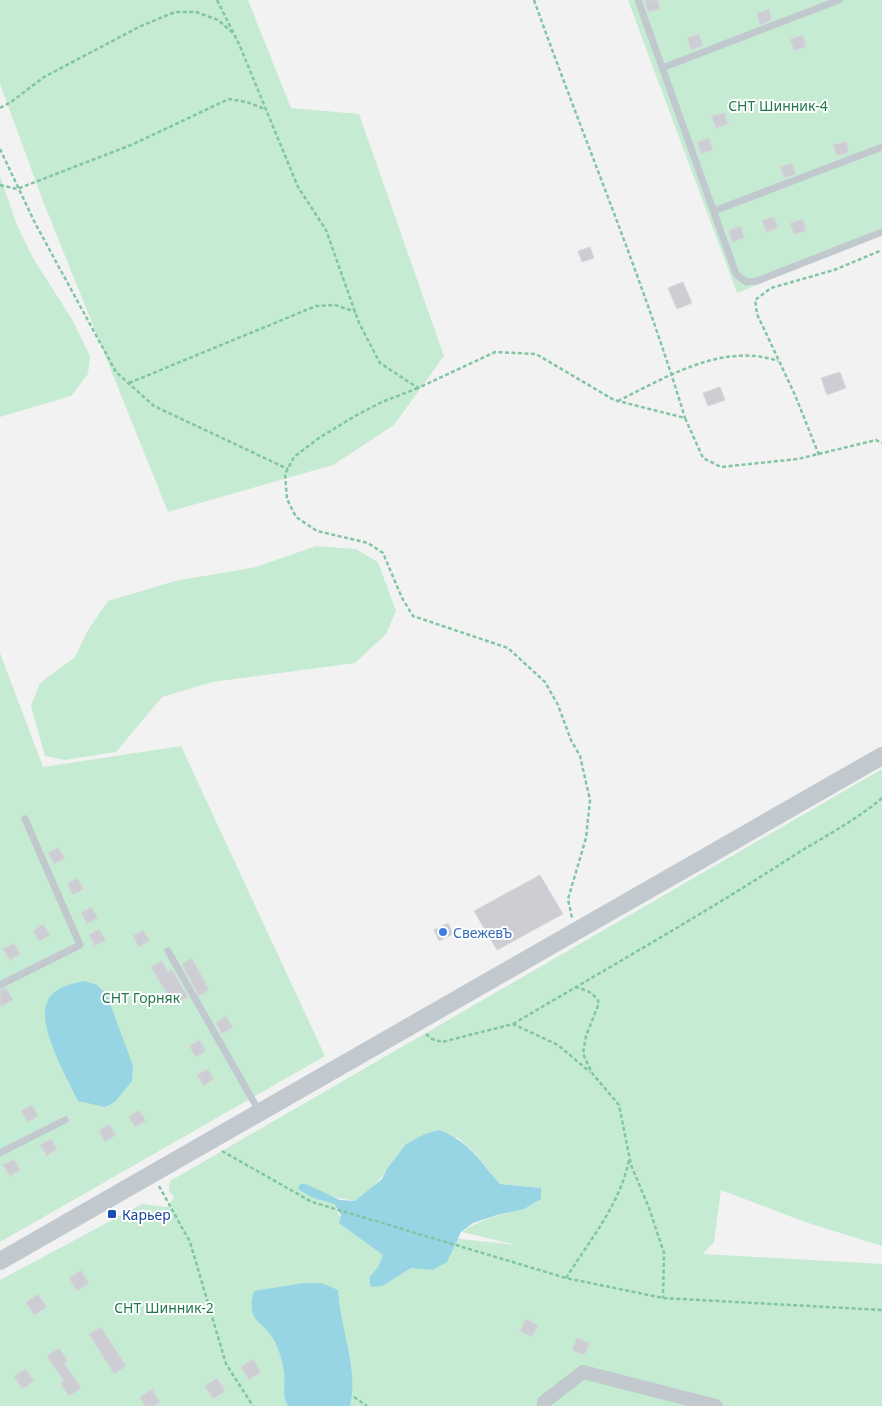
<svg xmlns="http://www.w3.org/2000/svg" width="882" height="1406" viewBox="0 0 882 1406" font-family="'Noto Sans',sans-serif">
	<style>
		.green { fill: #c6ebd3; fill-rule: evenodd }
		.water { fill: #97d5e4 }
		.building { fill: #ccced3; stroke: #d6d8dc }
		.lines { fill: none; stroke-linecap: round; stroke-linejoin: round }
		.path { stroke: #81c6a2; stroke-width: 2.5; stroke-dasharray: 4 2.5; stroke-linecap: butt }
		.service { stroke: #c1c9ce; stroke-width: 7 }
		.minor { stroke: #c1c9ce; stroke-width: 14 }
		.tertiary { stroke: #c1c9ce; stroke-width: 18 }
		.shop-dot { fill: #3f7fe0; stroke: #fff; stroke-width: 2 }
		.transit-dot { fill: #1a4fb4; stroke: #fff; stroke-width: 2 }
		.labels { text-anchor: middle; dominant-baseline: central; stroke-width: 4; stroke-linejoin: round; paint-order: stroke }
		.park-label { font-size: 14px; fill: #22784b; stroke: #fff }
		.shop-label { font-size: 14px; fill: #366cbe; stroke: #fff; text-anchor: start }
		.transit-label { font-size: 14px; fill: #164399; stroke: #fff; text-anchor: start }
	</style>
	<rect width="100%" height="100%" fill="#f3f2f2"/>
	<!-- green -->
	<path class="green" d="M0,0H248L291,108L359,114L444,356L394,425L333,465L168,512L43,201L0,84Z
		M628,0H882V234L737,293Z
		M0,176L17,225L33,258L73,321L90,356L88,374L71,396L0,417Z
		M316,546L356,549L378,562L396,611L386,634L355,663L212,682L162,697L116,752L65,760L45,756L31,706L40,683L75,657L88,630L108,601L175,581L256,567Z
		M0,653L43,767L181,746L325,1056L0,1242Z
		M882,769V1246L805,1222L721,1190L714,1242L703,1254L882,1264V1406H0V1280L142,1204L168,1207L174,1197L169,1191L170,1181ZM457,1137L474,1152L500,1184L541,1188V1199C516,1214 486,1214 462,1232L516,1245L345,1227L334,1204L306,1184L328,1196L355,1201C378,1187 390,1165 406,1144Z"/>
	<!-- water -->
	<path class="water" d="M84,981L97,985L107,995L133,1066L132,1081L115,1102L105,1107L78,1101C67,1077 35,1024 48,1000C55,987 71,984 84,981Z
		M439,1130C470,1142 479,1160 500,1184L541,1188V1199L524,1209L497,1215L473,1223L461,1232L447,1262L433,1270L411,1268L382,1286L371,1287L369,1278L378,1267L383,1255L339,1223L341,1215L334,1204L311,1197L298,1189L300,1184H306L340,1200L355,1201L382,1179L387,1169L406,1144L425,1134Z
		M304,1283H321L338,1290C340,1328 359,1369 350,1406H288C281,1395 286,1385 284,1372C283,1363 279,1350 275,1342C264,1319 245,1324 254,1291Z"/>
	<!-- building -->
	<path class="building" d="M644,0H658L660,9L648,12Z
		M769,9L772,20L760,25L757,13Z
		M699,34L703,46L691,50L687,38Z
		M803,35L806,47L794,51L790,39Z
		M725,113L728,124L716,128L712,116Z
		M709,138L713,150L701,154L697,142Z
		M846,141L849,152L837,156L833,145Z
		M792,163L796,174L784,178L780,167Z
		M774,217L778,228L766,232L762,220Z
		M803,219L806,231L794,234L790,223Z
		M741,226L744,238L732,242L729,230Z
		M590,247L594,258L582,262L578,251Z
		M683,282L692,303L677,309L668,288Z
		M840,372L846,388L827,395L821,378Z
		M720,387L725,400L708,406L703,393Z
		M58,847L65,858L54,864L48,853Z
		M540,875L563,914L497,950L474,911Z
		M77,878L84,889L73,895L67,884Z
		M91,907L98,918L87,924L81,913Z
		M448,923L453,934L439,941L434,930Z
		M43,924L50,935L39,941L33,931Z
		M99,929L106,940L95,946L89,935Z
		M143,930L150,940L139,947L133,936Z
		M14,943L20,954L10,960L3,949Z
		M192,958L209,990L199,996L182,964Z
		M162,961L168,972L172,970L188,997L171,1006L165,995L167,994L151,967Z
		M6,988L13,1000L0,1007V990Z
		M226,1016L233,1027L222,1034L216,1023Z
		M200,1040L206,1051L196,1057L189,1046Z
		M208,1069L214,1079L204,1086L197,1075Z
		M32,1105L38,1116L28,1122L21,1111Z
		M139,1110L146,1121L135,1127L129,1117Z
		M109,1124L116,1135L105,1142L99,1130Z
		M51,1139L57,1149L47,1156L40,1145Z
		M14,1159L20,1170L10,1176L3,1165Z
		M81,1270L89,1283L77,1291L69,1278Z
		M38,1294L47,1307L34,1315L26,1302Z
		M526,1319L538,1325L532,1337L520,1331Z
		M101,1327L126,1366L114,1374L89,1334Z
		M577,1338L590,1343L584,1355L572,1350Z
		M59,1348L68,1361L64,1363L81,1388L69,1396L60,1383L64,1381L47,1356Z
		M253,1359L261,1372L249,1380L241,1367Z
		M26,1369L34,1381L22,1389L14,1376Z
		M217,1378L225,1391L213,1399L205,1386Z
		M152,1389L160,1402L153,1406H145L140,1397Z"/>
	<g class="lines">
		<!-- path -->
		<path class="path" d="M217,0L239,44L298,187L326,230L359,323L380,363L418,388L495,352L536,354L614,400L685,418L703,458L721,467L798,459L876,440L882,443
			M534,0C584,140 642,276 685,418
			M0,108L11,102L44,77L141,26L175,12H196L218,20L233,33
			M0,149L35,223L116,372L154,406L288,469
			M0,185L17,189L131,145L229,99L247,102L267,110
			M129,383L316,306L335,305L356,312
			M418,388L382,402L355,416L319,438L294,457L285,474L287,499L296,517L317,531L368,543L383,553L402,598L413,616L508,648L545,682L558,705L571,740L580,756L590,800L586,838L568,899L572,918
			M618,401C666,377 724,342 778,361
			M819,455L795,395L757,314L755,300L771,288L834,270L882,250
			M575,987C586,990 594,992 599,1003L586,1036L583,1054L592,1073L619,1105L631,1165L649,1208L664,1253L663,1298
			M513,1024C606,969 700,916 790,858C821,838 854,822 882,798
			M426,1034L432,1039L442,1042L513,1024L558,1045L590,1072
			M222,1151L312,1202L566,1278L663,1298L882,1310
			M159,1186L190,1242L226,1364L253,1406
			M566,1278C590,1240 621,1203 629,1159
			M354,1397L367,1406"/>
		<!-- service -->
		<path class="service" d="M638,0L736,274L746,282L757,281L882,232
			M662,68L839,0
			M714,211L882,147
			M168,951L259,1111
			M0,985L80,945L25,819
			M0,1153L65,1120"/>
		<!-- minor -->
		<path class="minor" d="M544,1406V1402L583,1372L716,1406"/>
		<!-- tertiary -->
		<path class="tertiary" d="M0,1261L882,756"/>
	</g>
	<!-- markers -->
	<circle class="shop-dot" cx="443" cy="932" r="5"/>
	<rect class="transit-dot" x="107" y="1209" width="10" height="10" rx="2.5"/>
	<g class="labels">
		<!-- park labels -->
		<g class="park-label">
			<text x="778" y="105">СНТ Шинник-4</text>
			<text x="141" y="997">СНТ Горняк</text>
			<text x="164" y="1307">СНТ Шинник-2</text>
		</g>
		<!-- shop labels -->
		<g class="shop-label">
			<text x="453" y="932">СвежевЪ</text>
		</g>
		<!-- transit labels -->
		<g class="transit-label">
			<text x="122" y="1214">Карьер</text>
		</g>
	</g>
</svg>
